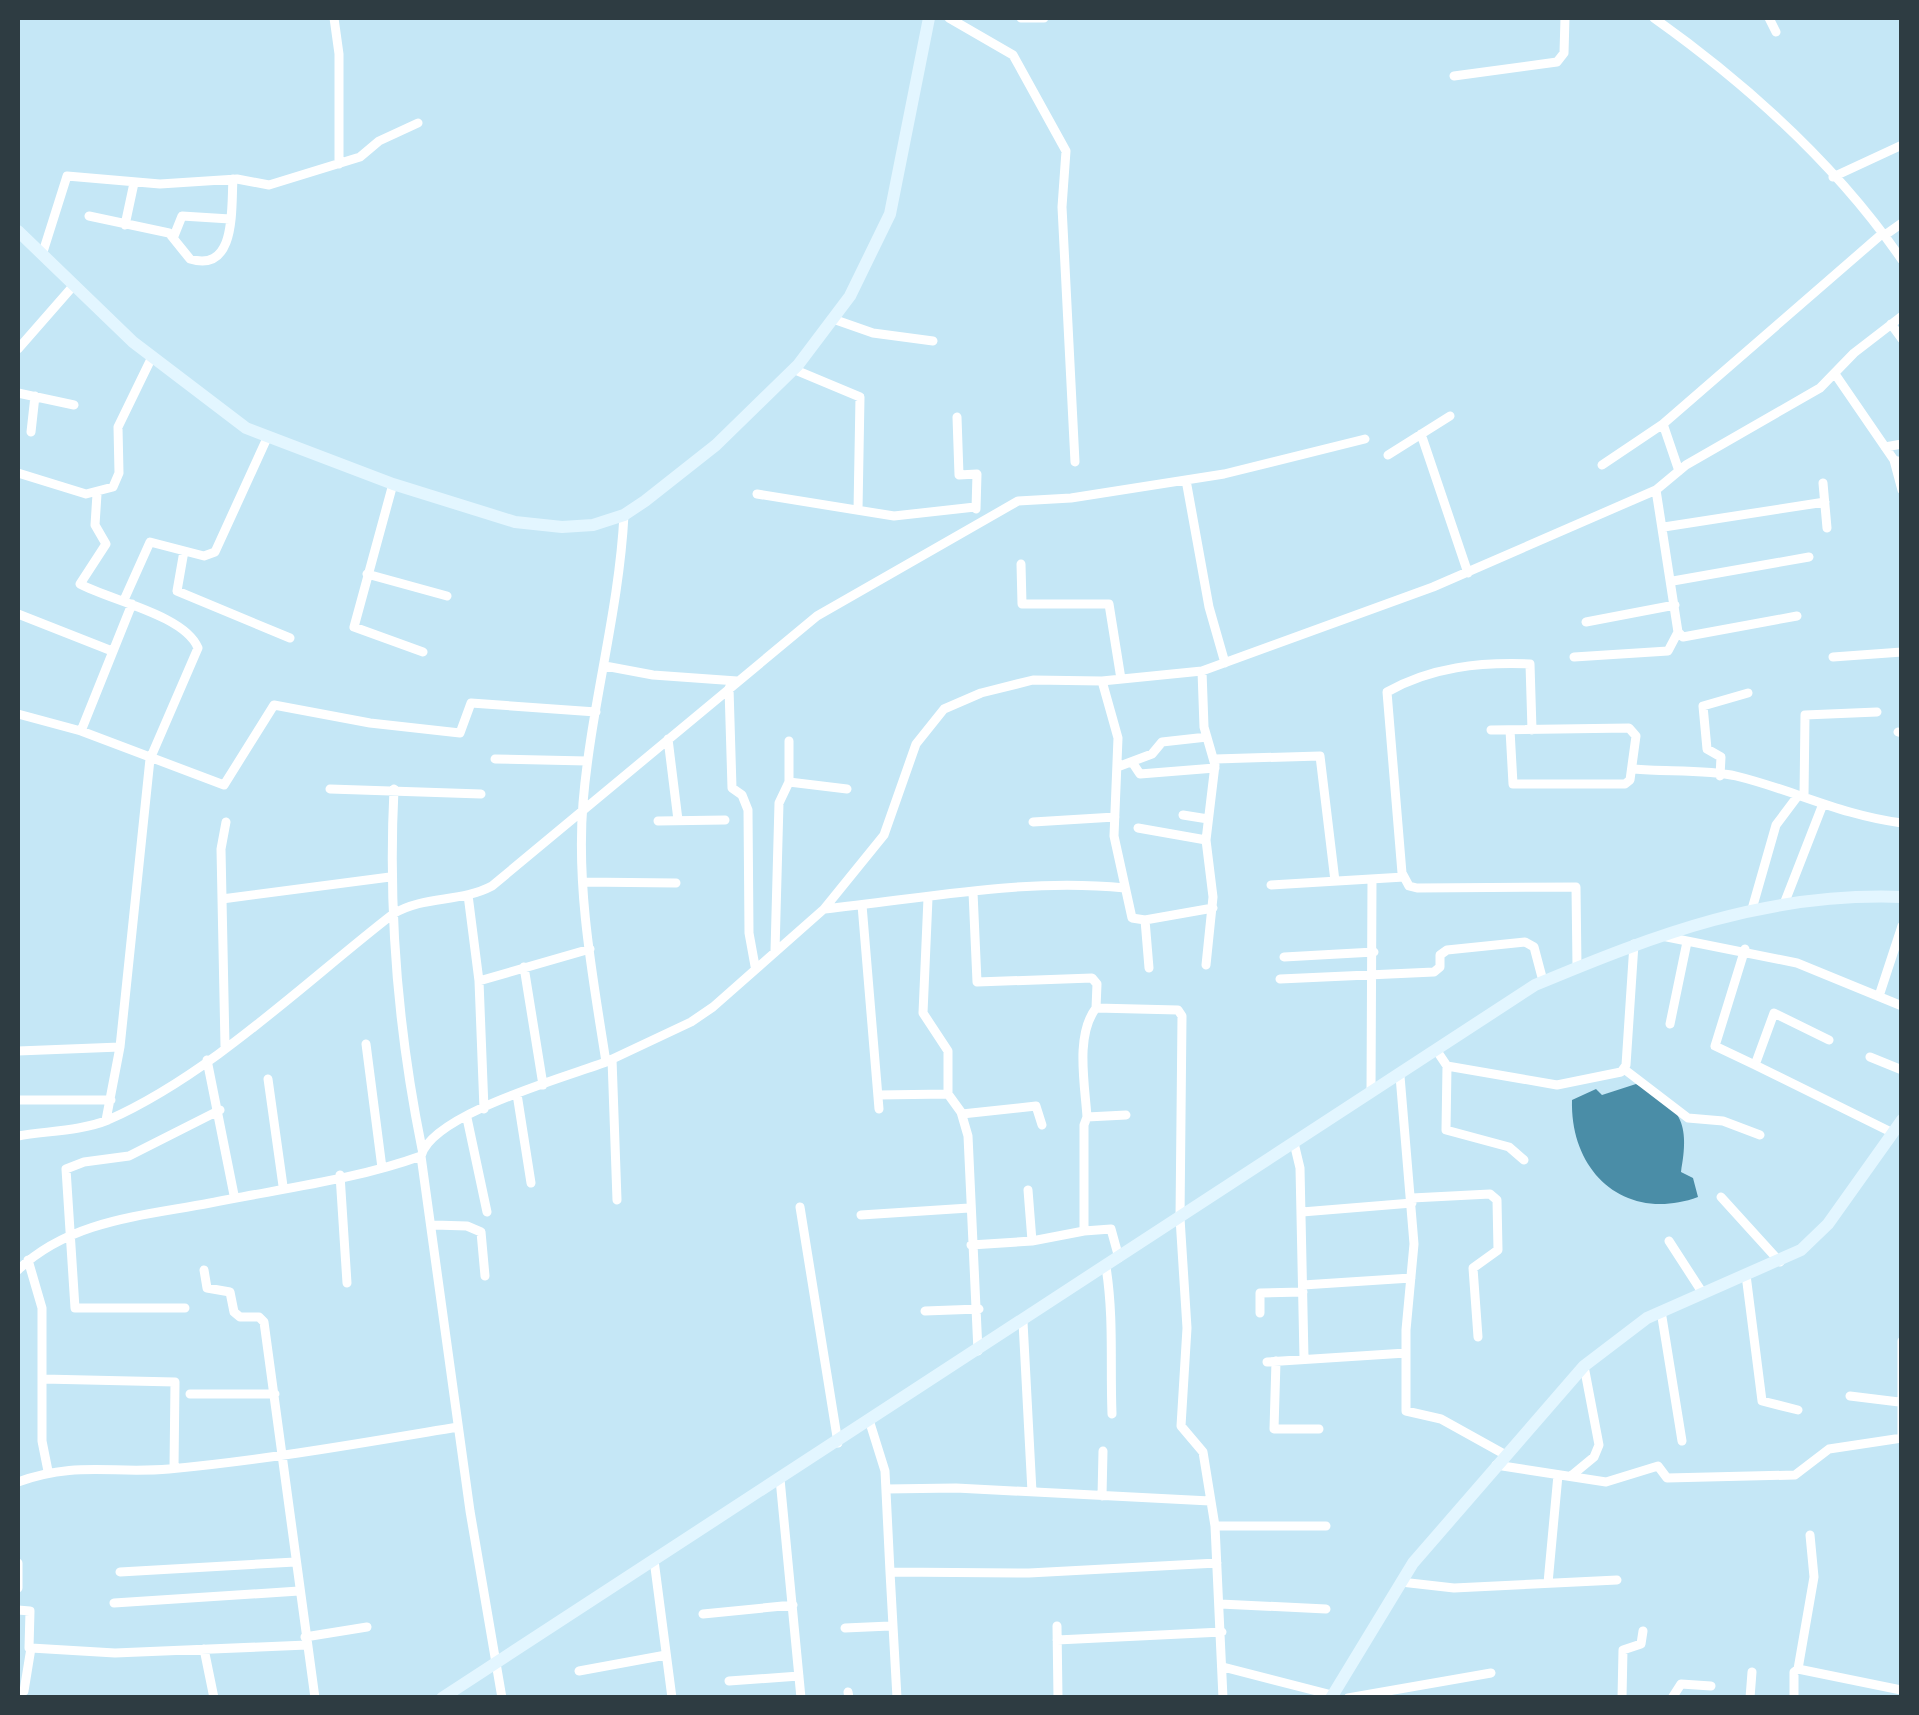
<svg xmlns="http://www.w3.org/2000/svg" width="1919" height="1715" viewBox="0 0 1919 1715" font-family="'Titillium Web',sans-serif">
	<style>
		.water { fill: #4a8da7 }
		.lines { fill: none; stroke-linecap: round; stroke-linejoin: round }
		.street { stroke: #fff; stroke-width: 9 }
		.secondary { stroke: #e3f6ff; stroke-width: 12 }
	</style>
	<rect width="100%" height="100%" fill="#c5e7f6"/>
	<!-- water -->
	<path class="water" d="M1636,1084C1682,1105 1690,1124 1681,1172L1693,1178L1698,1197C1627,1223 1570,1174 1572,1100L1596,1089L1602,1095Z"/>
	<g class="lines">
		<!-- street -->
		<path class="street" d="M334,18L339,54V164
			M949,18L1013,55L1066,151L1062,207L1075,462
			M1021,18H1044
			M1654,18C1748,85 1836,164 1902,260
			M1769,18L1776,32
			M1454,76L1557,62L1564,53L1565,18
			M1833,177L1902,145
			M89,216L169,233L190,259C237,273 231,208 233,179
			M125,225L134,183
			M1885,235L1902,223
			M174,236L182,216L230,219
			M42,255L67,176L160,184L237,179L269,185L360,157L379,141L418,123
			M833,319L873,333L933,341
			M1891,324L1902,339
			M18,349L74,285
			M793,369L860,397L858,510
			M1835,374L1894,460L1902,462
			M18,393L74,405
			M957,417L959,475L977,474L976,509
			M1663,424L1679,471
			M31,432L35,396
			M1421,434L1468,573
			M1885,447L1902,444
			M1388,455L1450,416
			M1894,460L1902,490
			M1602,465L1663,424L1883,233
			M18,473L86,494L113,487L119,473L118,427L152,357
			M1186,480L1209,607L1225,663
			M1823,483L1827,528
			M393,484L354,627L423,652
			M1656,490L1678,632L1683,637L1797,616
			M97,494L95,525L106,544L80,584C109,600 185,615 198,648L150,759L120,1047L106,1120
			M757,494L894,516L975,507
			M1664,527L1825,502
			M184,551L177,591L290,638
			M1021,564L1022,604H1109L1121,679
			M367,574L447,596
			M1673,581L1809,557
			M124,600L150,542L204,556L215,552L268,436
			M18,614L112,651
			M1586,622L1675,605
			M1574,657L1668,651L1678,632
			M1833,657L1902,652
			M605,666L653,675L737,681
			M1202,671L1204,727L1215,765L1206,840L1213,897L1206,965
			M1102,681L1118,738L1114,836L1132,918L1145,920L1149,968
			M729,688L732,788L742,795L748,810L749,933L755,966
			M18,714L81,731L224,785L274,705L370,723L460,733L471,703L596,712
			M1491,730L1629,728L1636,736L1630,780L1625,784H1513L1510,730
			M1532,730L1530,664C1480,662 1431,667 1387,692L1402,873L1409,886L1417,888L1576,887L1577,967
			M81,731L132,604
			M1898,732L1902,733
			M668,739L678,820
			M495,759L587,761
			M1215,759L1320,756L1335,881
			M1132,762L1140,774L1215,768
			M1120,766L1152,754L1162,742L1207,737
			M1634,769C1664,772 1707,769 1736,776C1794,790 1840,815 1902,823
			M1720,776L1721,757L1707,749L1703,706L1748,693
			M789,782L847,789
			M330,789L481,794
			M394,789C388,909 398,1031 422,1149
			M1804,797L1805,715L1877,712
			M1183,815L1208,819
			M658,821L725,820
			M1033,822L1115,817
			M1138,828L1206,840
			M583,882L676,883
			M1271,885L1404,877
			M973,892L977,982L1092,978L1097,984L1096,1008L1178,1010L1182,1016L1180,1218L1187,1328L1181,1426L1203,1452L1215,1526L1223,1698
			M468,895L479,981L484,1109
			M928,898L923,1013L948,1051V1094
			M222,899L221,849L226,822
			M1784,904L1823,804
			M862,905L879,1109
			M825,909C928,898 1022,878 1125,888
			M1752,909L1776,825L1797,797
			M1145,920L1213,908
			M1662,936L1797,963L1902,1006
			M1745,949L1715,1046L1755,1065
			M775,951L779,803L789,782V741
			M1284,957L1374,952
			M524,967L543,1085
			M1280,979L1434,972L1440,967V955L1447,950L1525,942L1534,947L1543,981
			M479,981L590,949
			M1879,996L1902,926
			M1670,1024L1687,942
			M1829,1040L1774,1013L1755,1065L1893,1133
			M366,1044L382,1168
			M225,1046L222,899L390,877
			M18,1051L120,1047
			M1437,1051L1447,1066L1557,1085L1621,1072L1626,1065L1634,944
			M1870,1057L1902,1070
			M612,1059L617,1200
			M207,1060L234,1195
			M606,1062L691,1022L713,1007L824,909L884,835L916,744L944,709L981,693L1033,680L1102,681L1202,671L1433,587L1656,490L1686,465L1820,388L1854,353L1902,316
			M1447,1066L1446,1130L1509,1147L1524,1160
			M1624,1069L1688,1118L1723,1121L1760,1135
			M1400,1076L1414,1244L1406,1330V1411L1441,1419L1504,1454
			M268,1079L283,1186
			M1371,1092L1372,879
			M517,1094L531,1183
			M878,1095L948,1094L961,1112L968,1136L978,1351
			M20,1100H111
			M962,1114L1036,1106L1042,1125
			M1087,1117C1085,1085 1075,1035 1096,1008
			M467,1118L487,1212
			M18,1136C46,1131 81,1131 108,1120C210,1075 304,983 393,914C425,895 460,903 492,886L817,616L1018,501L1071,498L1224,474L1365,439
			M1294,1143L1300,1168L1304,1358
			M340,1175L347,1283
			M1721,1197L1780,1262
			M1412,1198L1490,1194L1497,1200L1498,1250L1473,1268L1478,1337
			M800,1207L838,1443
			M1302,1212L1412,1203
			M861,1215L969,1208
			M434,1225L467,1226L481,1232L485,1276
			M1032,1241L1084,1231
			M1669,1241L1702,1292
			M971,1245L1032,1241L1028,1190
			M1119,1258L1111,1229L1084,1231V1125L1087,1117L1126,1115
			M28,1260L42,1308V1441L48,1471
			M1106,1267C1114,1318 1110,1362 1112,1414
			M18,1270C70,1220 143,1216 210,1203C279,1189 355,1180 421,1156
			M204,1270L207,1288L230,1292L234,1312L240,1317H259L264,1322L315,1698
			M1746,1275L1762,1401L1798,1410
			M1303,1285L1411,1278
			M185,1308H75L66,1169L84,1162L129,1156L220,1110
			M925,1311L979,1309
			M1661,1311L1682,1441
			M1260,1313V1293L1303,1292
			M1023,1322L1032,1492
			M1902,1341V1437
			M1276,1361L1274,1429H1319
			M1267,1362L1406,1353
			M43,1379L175,1382L174,1468
			M190,1394H275
			M1850,1396L1899,1402
			M870,1423L885,1471L890,1572L1029,1573L1217,1563
			M1496,1465L1606,1482L1658,1466L1667,1478L1795,1475L1829,1449L1902,1438
			M1571,1476L1594,1457L1599,1445L1584,1366
			M780,1479L801,1698
			M18,1482C76,1461 112,1474 169,1469C266,1460 362,1443 458,1427
			M886,1489L956,1488L1210,1501
			M1102,1496L1103,1451
			M1215,1526H1326
			M1810,1535L1814,1577L1798,1669L1901,1690
			M654,1560L672,1698
			M18,1563V1588
			M120,1572L295,1562
			M890,1572L897,1698
			M1401,1582L1454,1588L1617,1580
			M1548,1583L1558,1475
			M114,1603L299,1591
			M1220,1604L1326,1609
			M18,1610L30,1611L29,1648
			M703,1614L793,1605
			M1057,1626L1058,1698
			M845,1628L890,1626
			M305,1637L367,1627
			M1057,1640L1222,1632
			M204,1649L214,1698
			M1223,1667L1332,1695
			M579,1671L666,1655
			M729,1681L799,1676
			M18,1692L24,1691L31,1648L115,1653L307,1645
			M848,1692L849,1698
			M502,1698L470,1511L421,1156C432,1114 566,1077 606,1062C593,978 576,889 583,803C591,706 619,612 624,515
			M1348,1698L1491,1673
			M1622,1698L1623,1650L1641,1644L1643,1631
			M1672,1698L1681,1684L1711,1686
			M1750,1698L1752,1672
			M1794,1698V1672L1798,1669"/>
		<!-- secondary -->
		<path class="secondary" d="M18,231L133,342L246,428L393,484L515,522L562,527L593,525L624,515L645,501L716,445L798,365L850,296L890,214L929,18
			M442,1698L1535,985C1657,934 1767,892 1902,897
			M1331,1698L1413,1563L1584,1366L1647,1318L1801,1250L1828,1224L1902,1120"/>
	</g>
	<!-- border -->
	<rect width="1919" height="1715" fill="none" stroke="#2e3c42" stroke-width="40"/>
</svg>
